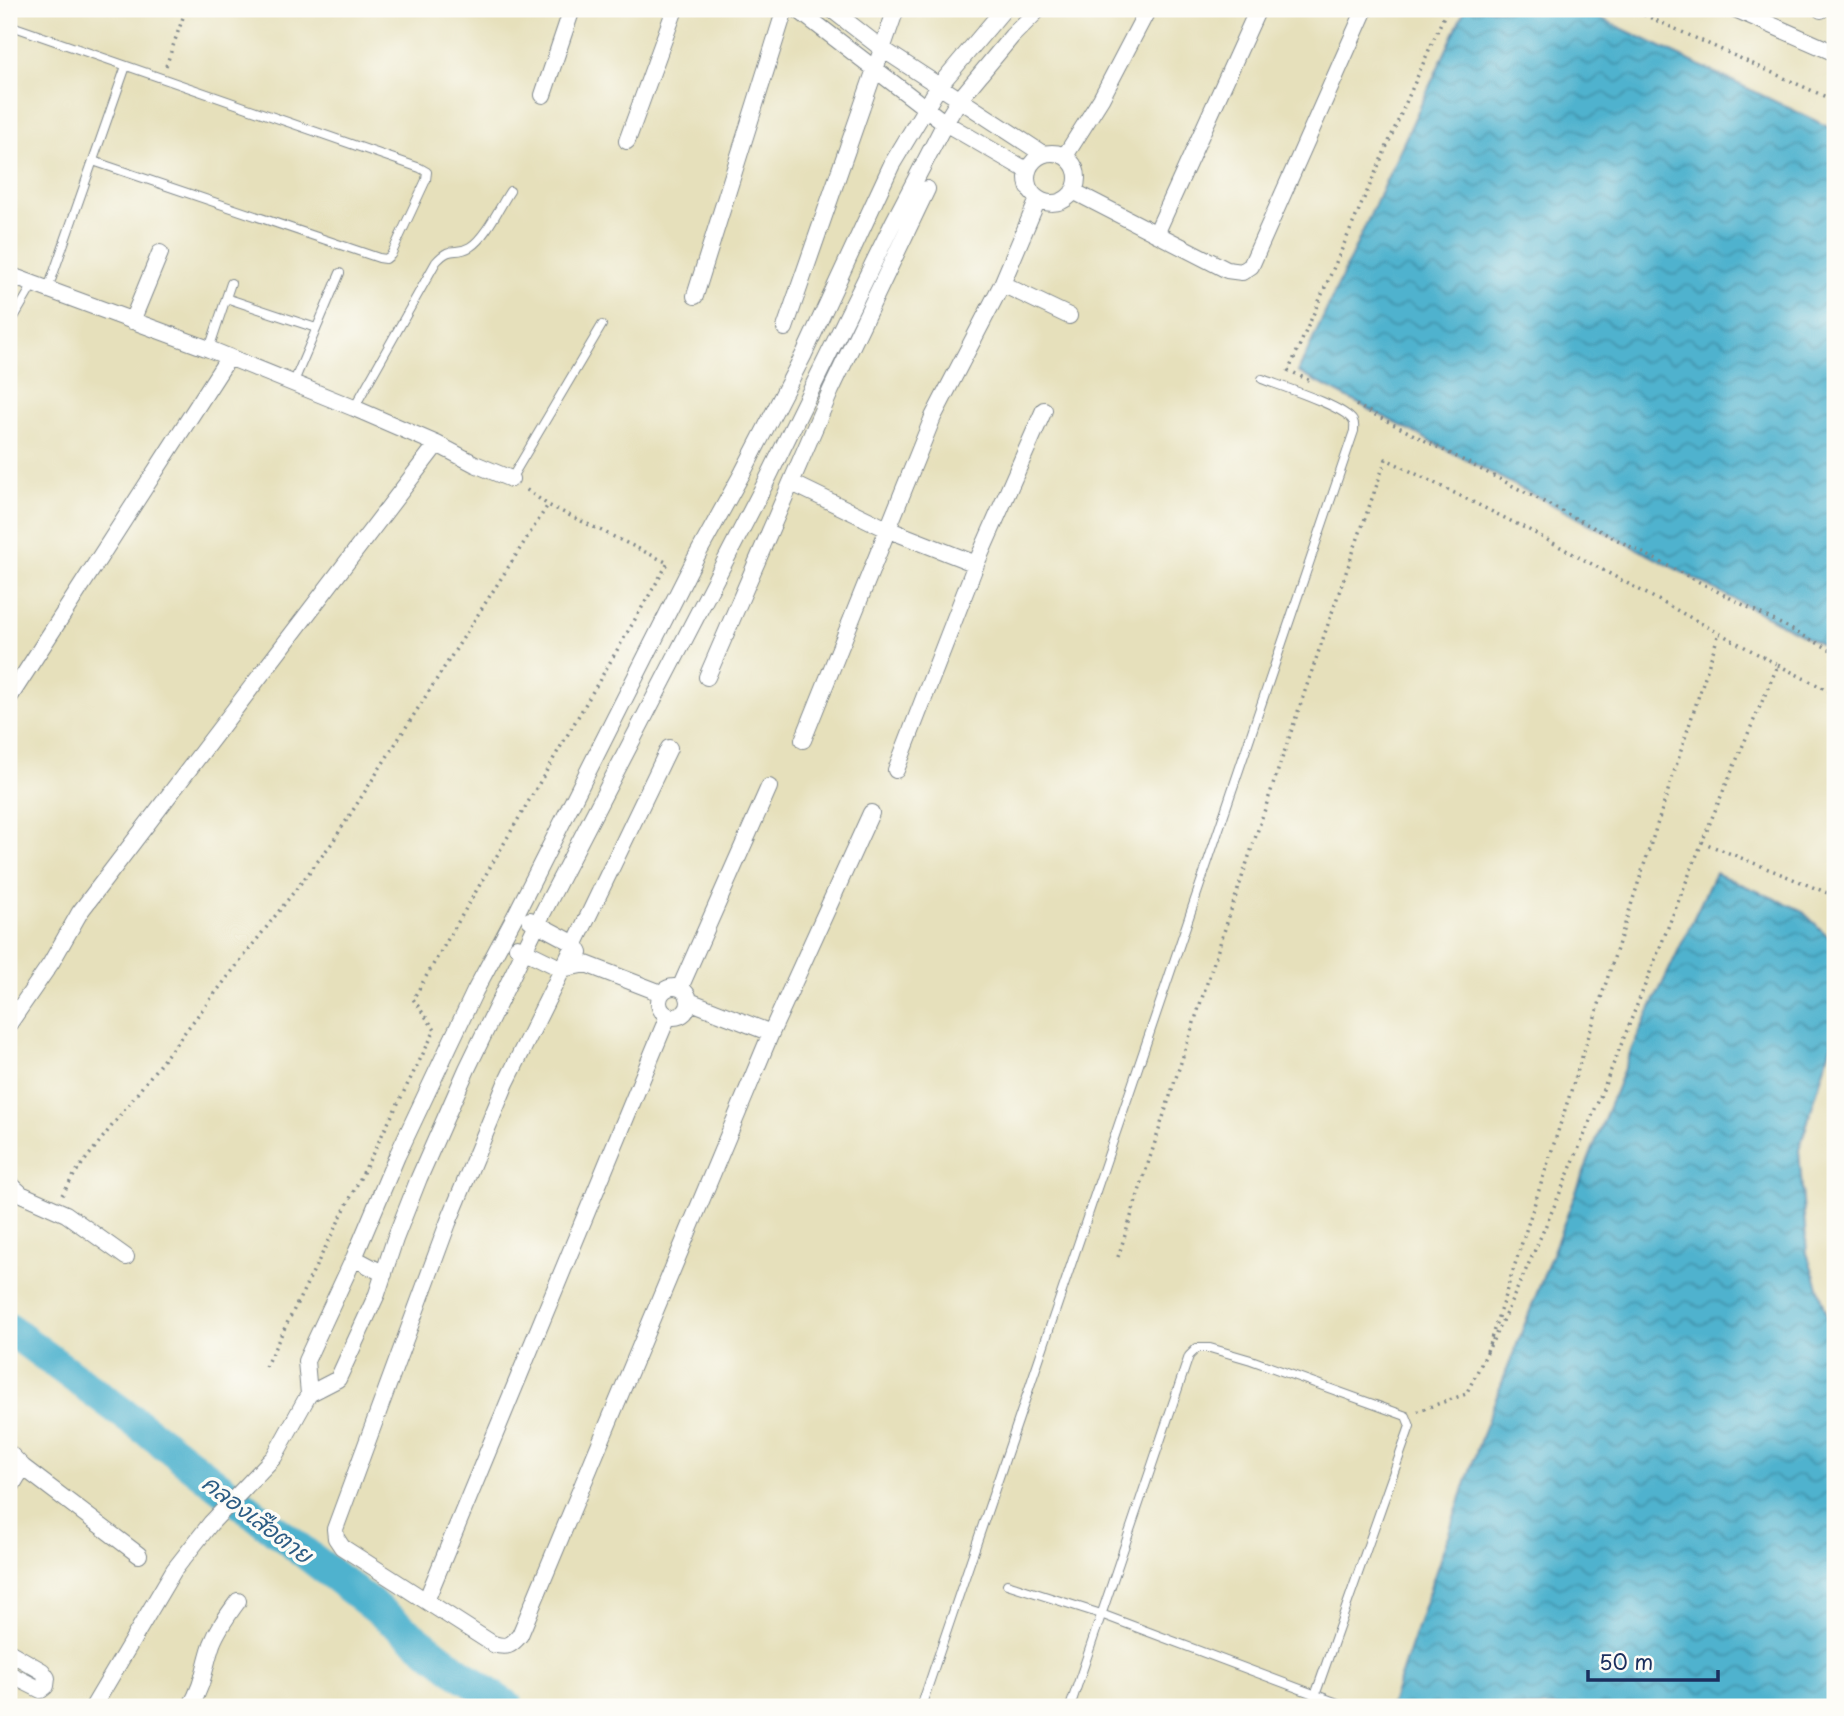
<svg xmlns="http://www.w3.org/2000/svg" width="1844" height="1716" viewBox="0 0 1844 1716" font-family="'Playpen Sans','Playpen Sans Thai',sans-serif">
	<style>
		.water { fill: url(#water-waves); stroke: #357096; stroke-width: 2 }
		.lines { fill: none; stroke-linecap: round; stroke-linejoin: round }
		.river { stroke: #4fb2ce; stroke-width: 32 }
		.service-casing { stroke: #80888c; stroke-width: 10 }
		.minor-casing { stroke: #80888c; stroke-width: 18 }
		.path { stroke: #80888c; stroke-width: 3.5; stroke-dasharray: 2 5; stroke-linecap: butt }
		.service { stroke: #fff; stroke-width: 8 }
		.minor { stroke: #fff; stroke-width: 16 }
		.labels { text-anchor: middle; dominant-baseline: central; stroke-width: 7; stroke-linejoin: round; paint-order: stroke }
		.water-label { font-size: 23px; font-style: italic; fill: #2d5d85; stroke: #fdfcf7 }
	</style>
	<defs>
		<pattern id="water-waves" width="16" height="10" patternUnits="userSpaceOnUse" patternTransform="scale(1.75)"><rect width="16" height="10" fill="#4fb2ce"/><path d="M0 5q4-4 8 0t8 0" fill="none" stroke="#4191aa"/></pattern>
	</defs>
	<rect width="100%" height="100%" fill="#fdfcf7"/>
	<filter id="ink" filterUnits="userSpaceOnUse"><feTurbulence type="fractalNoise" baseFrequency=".0143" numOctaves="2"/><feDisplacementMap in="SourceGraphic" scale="14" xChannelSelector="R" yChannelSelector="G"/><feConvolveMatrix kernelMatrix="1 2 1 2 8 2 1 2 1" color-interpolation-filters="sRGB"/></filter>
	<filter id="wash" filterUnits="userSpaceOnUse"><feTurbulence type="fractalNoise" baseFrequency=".00686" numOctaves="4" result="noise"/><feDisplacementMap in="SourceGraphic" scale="28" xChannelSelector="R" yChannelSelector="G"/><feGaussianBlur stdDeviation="1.57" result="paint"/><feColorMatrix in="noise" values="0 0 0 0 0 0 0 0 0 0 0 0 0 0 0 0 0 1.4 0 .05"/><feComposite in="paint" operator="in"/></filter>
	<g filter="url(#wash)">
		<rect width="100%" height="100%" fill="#e6e0bb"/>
		<!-- water -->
		<path class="water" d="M1465,9H1581L1835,130V652L1298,372Z
			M1715,873L1801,910L1835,943V1033L1799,1150L1807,1253L1835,1339V1707H1390L1484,1429L1632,1048Z"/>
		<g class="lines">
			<!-- river -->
			<path class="river" d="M9,1329L162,1442L461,1674L508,1707"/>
		</g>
	</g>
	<g filter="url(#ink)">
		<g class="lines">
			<!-- service casing -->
			<g class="service-casing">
				<path id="service" d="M9,25L420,168L427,172L426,180L391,255L386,259L379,258L93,161
					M48,289L126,66
					M226,298L316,328
					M9,326L34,283
					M209,349L231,283
					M293,384L340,273
					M354,408L436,262C452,244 455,256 470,247C485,238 500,206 510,191
					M511,479L602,325
					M1007,1584L1101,1614L1348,1707
					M921,1707L1354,431C1354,427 1355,424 1353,421C1344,406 1280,386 1262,379
					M1070,1707L1189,1356L1197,1348H1210L1251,1360L1406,1416L1410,1426L1311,1707"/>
			</g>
			<!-- minor casing -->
			<g class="minor-casing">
				<path id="minor" d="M797,9L945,123L1028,171
					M831,9L881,48L1043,154
					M1735,9L1835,53
					M1821,10L1822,9
					M543,95L572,9
					M627,141L675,9
					M1027 178a25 25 0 1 1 50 0a25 25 0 1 1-50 0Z
					M1065,156L1101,99L1148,9
					M1073,191L1227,270L1242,272L1251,266L1365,9
					M1156,234L1258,9
					M9,275L209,349L354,408L437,444L475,464L511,479
					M1002,284L1069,316
					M695,296L785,9
					M132,321L160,253
					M785,328L896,9
					M792,483L887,529L976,564
					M707,677L831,390L927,189
					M9,698L229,357
					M803,740L933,417L1002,284L1038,199
					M669,748L569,956L506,1083L448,1223L335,1529L336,1538L342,1547L493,1644C507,1648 511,1646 520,1635L771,1033L871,813
					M896,770L976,564L1044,410
					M530,920L575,944L580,953
					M517,947L562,969L586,964L661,993
					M659 1002a15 15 0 1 1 30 0a15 15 0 1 1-30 0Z
					M680,988L769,787
					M689,1001L771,1033
					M9,1024L51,963L80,912L437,444
					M9,1183L21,1194L66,1214L126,1257
					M354,1258L384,1274
					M309,1394L306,1361L354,1258L397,1156L475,991L516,914L695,559L743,472L804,354L892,164L939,86L1004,9
					M9,1453L23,1467L139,1555
					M9,1490L23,1467
					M426,1601L668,1016
					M9,1652L42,1671L47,1678L46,1686L41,1690L9,1674
					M93,1707L174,1570L211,1523L274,1457L309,1394L338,1379L377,1294L395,1239L419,1178L467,1069L537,924L765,484L893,223L945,123L959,100L1012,36L1039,9
					M190,1707C204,1684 204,1667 212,1644C218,1628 228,1615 238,1601"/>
			</g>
			<!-- path -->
			<path class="path" d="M1631,9L1835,101
				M166,66L186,9
				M1288,370L1312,382
				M1288,372L1447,9
				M1356,405L1835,652
				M1778,665L1835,694
				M1702,842L1835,896
				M1835,1164L1830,1205L1835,1224
				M62,1195L76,1172L332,843L548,505
				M1118,1257C1204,989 1292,723 1386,459L1529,530L1778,665C1752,725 1725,785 1701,845C1626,1030 1557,1217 1466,1394L1418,1411
				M1487,1351L1719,633
				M265,1367L435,1030L413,999L668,563L548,505L524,488"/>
			<!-- service -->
			<use href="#service" class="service"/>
			<!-- minor -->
			<use href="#minor" class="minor"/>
		</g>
	</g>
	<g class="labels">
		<!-- water labels -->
		<g class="water-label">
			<text transform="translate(258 1518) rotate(37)">คลองเสือตาย</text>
		</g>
	</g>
	<!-- margin -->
	<rect width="1844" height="1716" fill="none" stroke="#fdfcf7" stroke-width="35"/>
	<!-- scale -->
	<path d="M1588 1670v10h130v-10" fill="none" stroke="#1b2f5e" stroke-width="3.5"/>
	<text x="1599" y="1670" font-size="21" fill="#1b2f5e" stroke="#fdfcf7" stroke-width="5" paint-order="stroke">50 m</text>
</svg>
